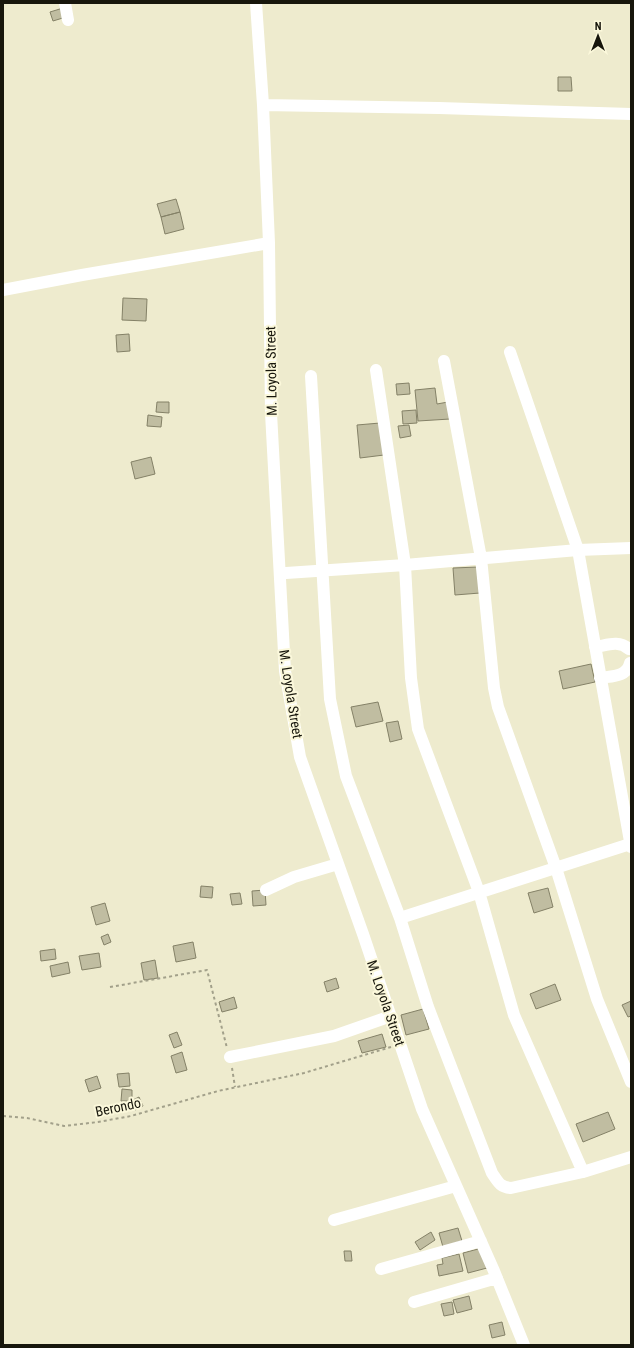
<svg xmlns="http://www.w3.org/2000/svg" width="634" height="1348" viewBox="0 0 634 1348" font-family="'Roboto Condensed',sans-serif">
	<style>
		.building { fill: #c0bda1; stroke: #848167 }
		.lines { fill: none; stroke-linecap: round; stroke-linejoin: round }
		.path { stroke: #a2a08a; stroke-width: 2; stroke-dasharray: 3 3; stroke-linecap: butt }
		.minor { stroke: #fff; stroke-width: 12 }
		.labels { text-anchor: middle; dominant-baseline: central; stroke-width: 4; stroke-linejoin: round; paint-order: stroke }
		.street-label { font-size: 14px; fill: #17160c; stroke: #fbf8db }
	</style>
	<rect width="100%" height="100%" fill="#eeebce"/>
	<!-- building -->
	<path class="building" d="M63,8L66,17L53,21L50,12Z
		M558,77H571L572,91H558Z
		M176,199L180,212L161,217L157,204Z
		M180,212L184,229L165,234L161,217Z
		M123,298L147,299L146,321L122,320Z
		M129,334L130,351L117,352L116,335Z
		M409,383L410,394L397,395L396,384Z
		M435,388L437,404L448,402L450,419L418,421L415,390Z
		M157,402H169V413L156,412Z
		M416,410L417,423L403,424L402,411Z
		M148,415L162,417L161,427L147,426Z
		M380,423L384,455L360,458L357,425Z
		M409,425L411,436L400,438L398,426Z
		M151,457L155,474L135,479L131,462Z
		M478,567L480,593L455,595L453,568Z
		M591,664L595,682L563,689L559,671Z
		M378,702L383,721L356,727L351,707Z
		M398,721L402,739L390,742L386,723Z
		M201,886L213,887L212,898L200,897Z
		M548,888L553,907L534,913L528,893Z
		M265,890L266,905L253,906L252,891Z
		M240,893L242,904L232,905L230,894Z
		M105,903L110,921L96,925L91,907Z
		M108,934L111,942L104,945L101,937Z
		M193,942L196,958L176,962L173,946Z
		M55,949L56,959L41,961L40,951Z
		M99,953L101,967L82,970L79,956Z
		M155,960L158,978L144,980L141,963Z
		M68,962L70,973L52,977L50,966Z
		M336,978L339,988L327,992L324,982Z
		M555,984L561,1000L536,1009L530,994Z
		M234,997L237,1008L222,1012L219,1002Z
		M631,1001V1016L628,1017L622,1005Z
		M423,1009L429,1029L406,1035L401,1015Z
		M177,1032L182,1045L174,1048L169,1035Z
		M382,1034L386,1047L362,1053L358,1041Z
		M182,1052L187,1070L176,1073L171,1056Z
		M129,1073L130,1086L119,1087L117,1074Z
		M97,1076L101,1088L89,1092L85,1080Z
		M122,1089L132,1090V1101H121Z
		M139,1097L143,1106L135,1110L131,1101Z
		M608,1112L615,1129L583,1142L576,1124Z
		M458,1228L462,1241L443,1247L439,1233Z
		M431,1232L435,1240L420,1250L415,1242Z
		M482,1248L487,1268L468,1273L463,1253Z
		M344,1251H351L352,1261H345Z
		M459,1254L463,1271L439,1276L437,1265L443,1264L442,1258Z
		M469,1296L472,1309L457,1313L453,1300Z
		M452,1302L454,1314L444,1316L441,1304Z
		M502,1322L505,1335L492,1338L489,1325Z"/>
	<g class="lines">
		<!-- path -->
		<path class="path" d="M110,987L207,970L227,1048
			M232,1068L235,1087
			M3,1116L27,1118L64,1126L98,1122L131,1116L218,1091L304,1073L391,1047"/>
		<!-- minor -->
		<path class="minor" d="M65,3L68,20
			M256,3L263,105L269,243L271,413L285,671L300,757L363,934L422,1109L494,1271L524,1345
			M263,105L439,108L631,114
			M3,290L82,275L269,243
			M510,352L578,550L631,847
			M444,361L481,558L494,688L498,707L556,868L597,999L631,1082
			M376,370L405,565L411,678L418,729L479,892L514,1015L583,1172
			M311,376L330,699L346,776L400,918L428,1007L492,1173C498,1182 500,1187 511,1188L583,1172L631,1157
			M286,573L405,565L578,550L631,548
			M595,647C608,645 618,640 629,649
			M600,678C612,676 627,677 630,663
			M266,890L294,877L338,864
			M400,918L630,844L631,842
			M230,1057L334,1036L391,1016
			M334,1220L456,1186
			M381,1269L481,1241
			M414,1302L497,1278"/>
	</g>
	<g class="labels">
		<!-- street labels -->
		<g class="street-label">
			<text transform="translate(271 371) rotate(-91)">M. Loyola Street</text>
			<text transform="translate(291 694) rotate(81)">M. Loyola Street</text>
			<text transform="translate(386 1003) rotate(71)">M. Loyola Street</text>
			<text transform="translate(118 1107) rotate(-12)">Berondo</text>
		</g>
	</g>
	<!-- border -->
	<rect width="634" height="1348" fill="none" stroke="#17160c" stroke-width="8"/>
	<!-- north arrow -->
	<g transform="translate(598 36)" stroke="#fbf8db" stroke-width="3" paint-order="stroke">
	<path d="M0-3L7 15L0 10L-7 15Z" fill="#17160c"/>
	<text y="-6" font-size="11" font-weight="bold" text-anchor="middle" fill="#17160c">N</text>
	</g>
</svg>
